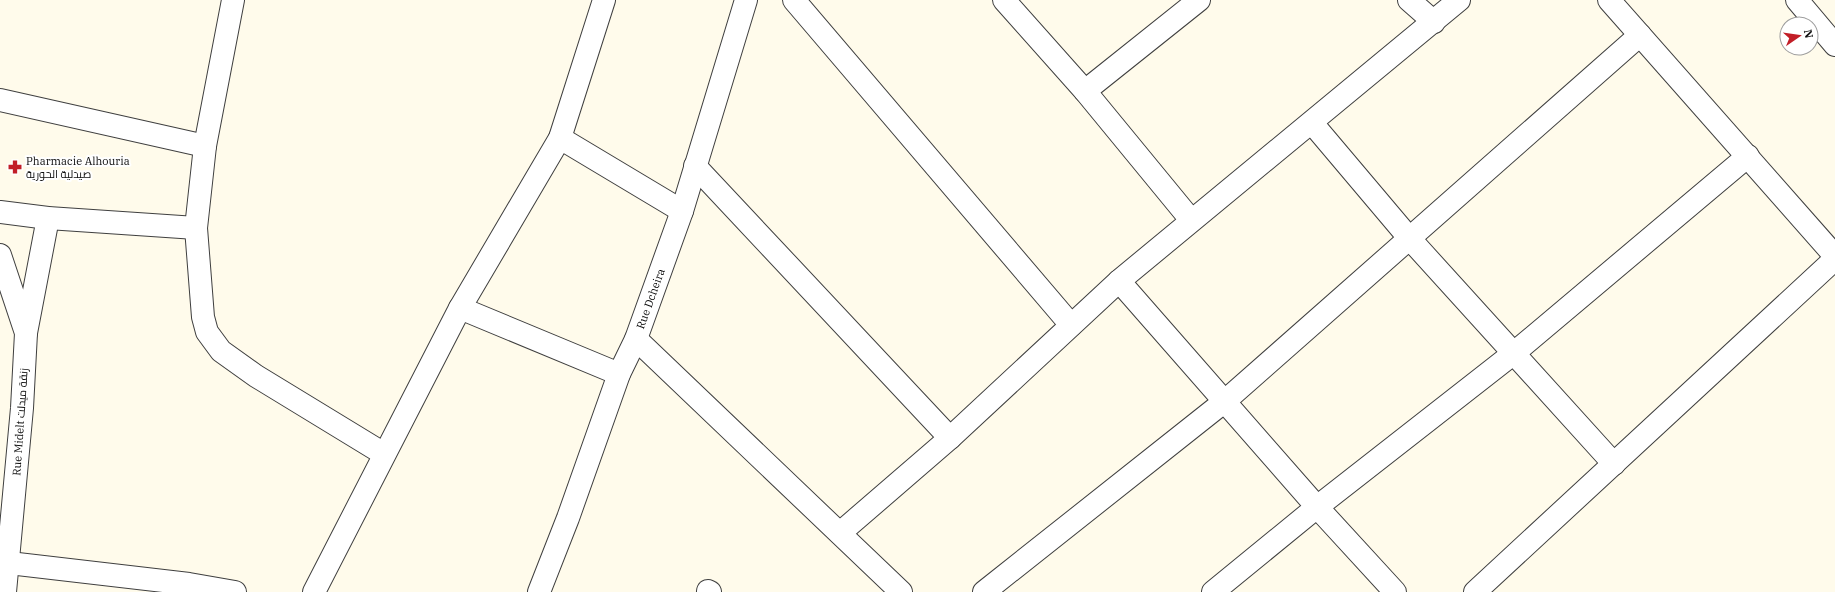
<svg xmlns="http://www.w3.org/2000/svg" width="1835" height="592" viewBox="0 0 1835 592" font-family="'IBM Plex Serif',Cairo,serif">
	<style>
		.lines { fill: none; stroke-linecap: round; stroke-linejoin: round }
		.street-casing { stroke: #3f3f3f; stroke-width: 24 }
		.street { stroke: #fff; stroke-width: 22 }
		.labels { text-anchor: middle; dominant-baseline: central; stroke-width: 4; stroke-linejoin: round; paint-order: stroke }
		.poi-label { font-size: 11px; fill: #0c0c0c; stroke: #fff; text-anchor: start }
		.street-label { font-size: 11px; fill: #0c0c0c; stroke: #fff }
	</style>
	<rect width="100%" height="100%" fill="#fffbeb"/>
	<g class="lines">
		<!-- street casing -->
		<g class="street-casing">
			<g id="street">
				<path d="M233,0L205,146L196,228L203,317L207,332L221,351L256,376L384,454"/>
				<path d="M794,0L1071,325"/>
				<path d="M1004,0L1085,91L1191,220"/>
				<path d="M1409,0L1434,22"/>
				<path d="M1609,0L1835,256"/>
				<path d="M1797,0L1835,45"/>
				<path d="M1085,91L1199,0"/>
				<path d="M0,100L205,146"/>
				<path d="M1312,123L1410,239L1614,464"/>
				<path d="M560,138L682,211"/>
				<path d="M695,166L950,438"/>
				<path d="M0,212L48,218L196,228"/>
				<path d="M0,255L26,333L22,408L5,592"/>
				<path d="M1119,281L1317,507L1395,592"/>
				<path d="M460,308L619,374"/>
				<path d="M26,333L48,218"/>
				<path d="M636,339L901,592"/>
				<path d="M840,533L950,438L1119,281L1459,0"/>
				<path d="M9,563L189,584L235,592"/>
				<path d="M708,591L710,592"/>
				<path d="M314,592L460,308L560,138L604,0"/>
				<path id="s1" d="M539,592L568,518L619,374L636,339L682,211L746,0"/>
				<path d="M984,592L1225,401L1640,35"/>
				<path d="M1213,592L1317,507L1514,353L1748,156"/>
				<path d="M1475,592L1835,259"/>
			</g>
		</g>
		<!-- street -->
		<use href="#street" class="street"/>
	</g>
	<!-- icons -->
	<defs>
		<g id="pharmacy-bare" transform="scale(1.08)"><path d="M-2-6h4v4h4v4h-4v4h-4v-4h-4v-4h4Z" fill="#c21e27" stroke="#fff" stroke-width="2.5" paint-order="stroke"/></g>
	</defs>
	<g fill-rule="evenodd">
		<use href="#pharmacy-bare" x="15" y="167"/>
	</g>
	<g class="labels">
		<!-- poi labels -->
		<g class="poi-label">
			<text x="26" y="161">Pharmacie Alhouria<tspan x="26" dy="13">صيدلية الحورية</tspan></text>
		</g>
		<!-- street labels -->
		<g class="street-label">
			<text stroke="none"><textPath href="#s1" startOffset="314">Rue Dcheira</textPath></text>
			<text transform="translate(20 422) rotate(-86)">Rue Midelt زنقة ميدلت</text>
		</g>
	</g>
	<!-- north arrow -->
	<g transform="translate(1799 36) rotate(77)"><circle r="19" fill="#ffffff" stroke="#9e9e9e"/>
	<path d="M0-3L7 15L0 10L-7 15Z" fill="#c21e27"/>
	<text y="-6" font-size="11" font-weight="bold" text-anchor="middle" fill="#0c0c0c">N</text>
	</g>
</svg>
